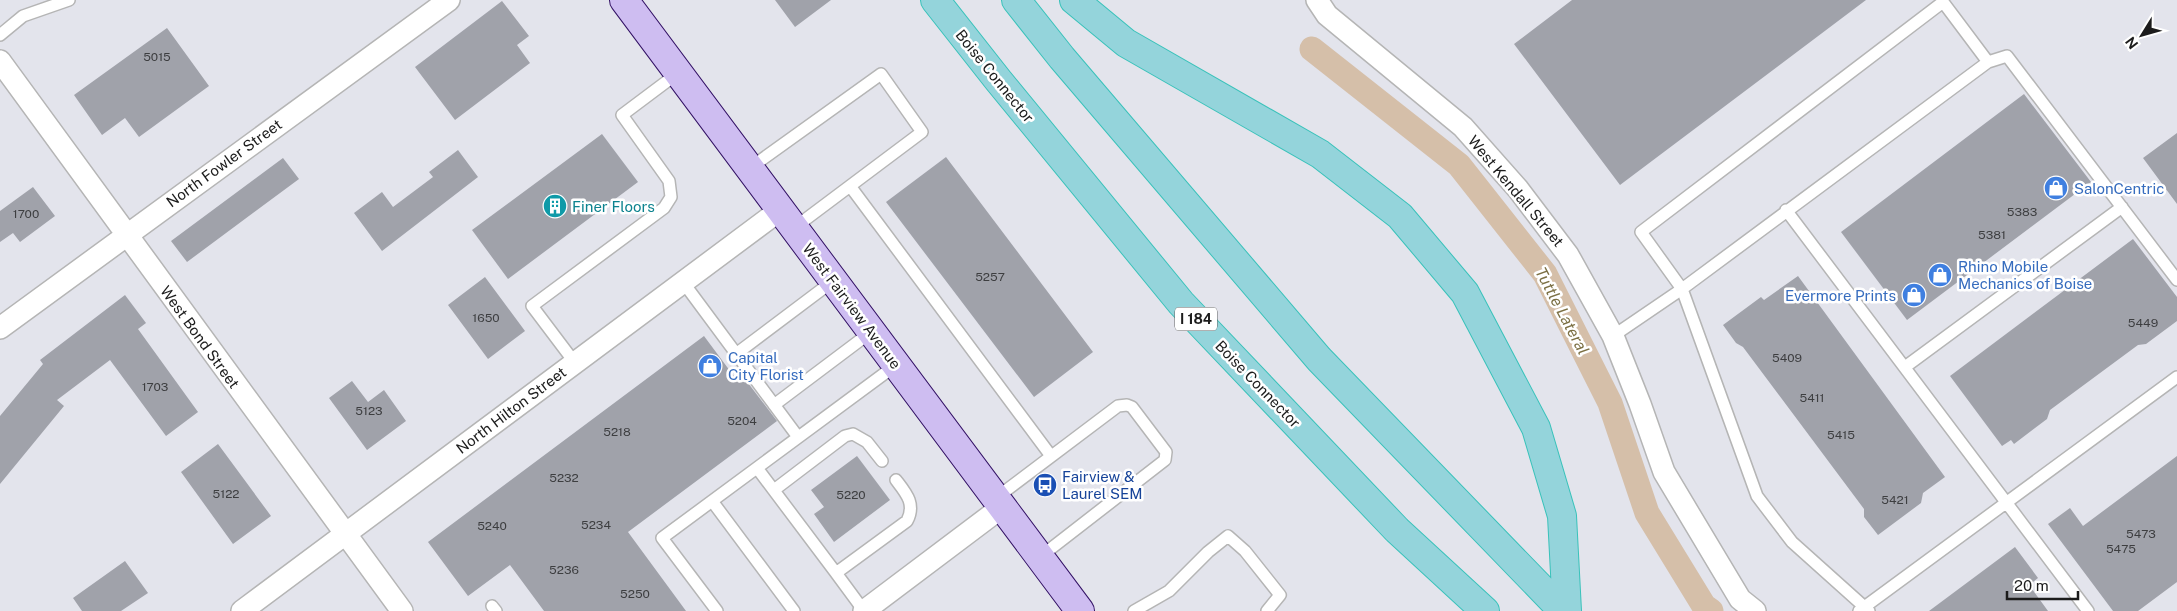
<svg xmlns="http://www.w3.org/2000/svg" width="2177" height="611" viewBox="0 0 2177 611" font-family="'Public Sans',sans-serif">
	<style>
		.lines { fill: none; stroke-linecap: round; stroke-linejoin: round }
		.canal { stroke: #d5bfa9; stroke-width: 25 }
		.building { fill: #a0a2aa }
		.lane-casing { stroke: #b5b5b5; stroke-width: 14 }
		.street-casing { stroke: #b5b5b5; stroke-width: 24 }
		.secondary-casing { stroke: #331265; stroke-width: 30 }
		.highway-casing { stroke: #39c2ba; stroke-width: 30 }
		.lane { stroke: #fff; stroke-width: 11 }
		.street { stroke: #fff; stroke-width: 21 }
		.secondary { stroke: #cebdf1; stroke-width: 28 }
		.highway { stroke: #94d4db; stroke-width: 28 }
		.labels { text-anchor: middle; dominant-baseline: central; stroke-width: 5; stroke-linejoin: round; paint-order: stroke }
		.number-label { font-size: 12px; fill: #3d3e40 }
		.shield { fill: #fff; stroke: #606060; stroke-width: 1 }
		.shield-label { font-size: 14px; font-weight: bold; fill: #1c1c1c }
		.street-label { font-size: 15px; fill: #1c1c1c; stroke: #fff }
		.shop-label { font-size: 15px; fill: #366cbe; stroke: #fff; text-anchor: start }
		.culture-label { font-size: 15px; fill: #0d838f; stroke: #fff; text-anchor: start }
		.transit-label { font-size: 15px; fill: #164399; stroke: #fff; text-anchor: start }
		.water-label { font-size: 16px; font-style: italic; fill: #7c7044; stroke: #fff }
	</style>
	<rect width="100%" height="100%" fill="#e3e4ec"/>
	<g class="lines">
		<!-- canal -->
		<path class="canal" d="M1312,49L1459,165L1545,274L1610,403L1647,513L1704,606L1711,611"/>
	</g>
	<!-- building -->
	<path class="building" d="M775,0H831L795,27Z
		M1572,0H1866L1620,185L1514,44Z
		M502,1L529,36L517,45L530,63L455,120L415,67Z
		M167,28L209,86L139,137L125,118L102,135L74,95Z
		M2024,94L2091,182L1907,320L1841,232Z
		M2177,133V204L2143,158Z
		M602,134L638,182L508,279L472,230Z
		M458,150L478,177L382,251L354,213L382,192L393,207L433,177L429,172Z
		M946,157L1093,352L1034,397L886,202Z
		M283,158L299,179L187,262L171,241Z
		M33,187L55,216L20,242L13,233L0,242V211Z
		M2133,239L2177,297V321L2146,344L2138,345L2050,410L2047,419L2014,444L2011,440L2002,446L1950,376Z
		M1798,276L1945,477L1923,493L1921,503L1878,535L1864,517V509L1743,347L1736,343L1723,325L1761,297L1764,300Z
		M485,277L525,331L488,359L448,305Z
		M125,295L146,323L138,329L198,412L166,436L110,360L57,400L64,406L0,484V416L43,364L40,360Z
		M704,336L739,383L745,379L777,421L628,532L686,611H544L510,565L468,596L428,542Z
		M352,381L368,402L384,390L406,421L367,450L329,398Z
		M218,444L271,516L233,544L181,472Z
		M857,456L890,500L834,542L814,514L824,507L811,490Z
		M2177,456V582L2138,611H2113L2048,524L2070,508L2083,526Z
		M2015,547L2038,578L2029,585L2048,611H1929Z
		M125,561L148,593L121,611H82L73,598Z"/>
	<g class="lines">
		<!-- lane casing -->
		<g class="lane-casing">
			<path id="lane" d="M0,35L23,16L69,0
				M750,168L881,74L922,132L794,228
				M850,186L1051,456
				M1786,210L2088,611
				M683,282L798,437
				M1613,336L1682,289L1988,62
				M736,354L833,281
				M575,363L532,306L664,208L671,197L669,181L622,115L678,73
				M1905,367L2122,207
				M774,405L871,332
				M757,468L836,573L907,521C916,504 906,493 896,480
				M774,490L845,436L853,434L867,442L882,461
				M996,498L1118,406L1127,405L1132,407L1166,452L1165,460L1040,557
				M712,501L794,611
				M836,573L864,611
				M492,606L496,611
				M717,611L662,538L896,365
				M1134,611L1169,591L1208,552L1228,536L1245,551L1280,595L1267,611
				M1859,611L2177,377
				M1869,611L1792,542L1757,496L1682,289L1641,232L1943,2L1988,62L2007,56L2177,280"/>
		</g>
		<!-- street casing -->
		<g class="street-casing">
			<path id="street" d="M1317,0L1327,15L1463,127L1518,189L1568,255L1613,336L1640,404L1664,472L1740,599L1755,611
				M0,61L402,611
				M0,328L449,0
				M242,611L780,210
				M864,611L1002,507"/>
		</g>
		<!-- secondary casing -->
		<g class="secondary-casing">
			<path id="secondary" d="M624,0L1080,611"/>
		</g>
		<!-- highway casing -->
		<g class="highway-casing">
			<path id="highway" d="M935,0L998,80L1181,303L1397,530L1485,611
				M1016,0L1062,58L1319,359L1563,611
				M1074,0L1126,43L1320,154L1400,216L1465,293L1536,428L1562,516L1567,611"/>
		</g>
		<!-- lane -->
		<use href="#lane" class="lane"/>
		<!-- street -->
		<use href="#street" class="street"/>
		<!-- secondary -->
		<use href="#secondary" class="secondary"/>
		<!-- highway -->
		<use href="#highway" class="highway"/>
	</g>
	<!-- icons -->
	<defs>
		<g id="shop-disc" transform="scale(1.25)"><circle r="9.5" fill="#3f7fe0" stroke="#fff"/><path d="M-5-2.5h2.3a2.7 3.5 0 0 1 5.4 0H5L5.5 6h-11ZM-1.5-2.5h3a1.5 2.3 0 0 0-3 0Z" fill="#fff"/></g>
		<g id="building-disc" transform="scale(1.25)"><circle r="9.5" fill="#0f9aa8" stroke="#fff"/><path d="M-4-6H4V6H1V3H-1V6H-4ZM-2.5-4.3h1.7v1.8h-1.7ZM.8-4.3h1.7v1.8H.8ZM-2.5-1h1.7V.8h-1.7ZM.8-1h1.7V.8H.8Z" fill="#fff"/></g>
		<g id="bus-disc" transform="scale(1.25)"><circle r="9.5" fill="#1a4fb4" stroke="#fff"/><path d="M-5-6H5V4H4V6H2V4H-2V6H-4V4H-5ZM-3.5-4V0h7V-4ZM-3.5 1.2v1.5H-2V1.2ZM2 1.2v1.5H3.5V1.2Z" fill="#fff"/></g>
	</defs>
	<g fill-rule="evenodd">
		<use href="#shop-disc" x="2056" y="188"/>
		<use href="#building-disc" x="555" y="206"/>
		<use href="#shop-disc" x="1940" y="275"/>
		<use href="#shop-disc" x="1914" y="295"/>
		<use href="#shop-disc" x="710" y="366"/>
		<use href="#bus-disc" x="1045" y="485"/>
	</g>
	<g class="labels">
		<!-- number labels -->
		<g class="number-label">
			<text x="157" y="57">5015</text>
			<text x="2022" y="212">5383</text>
			<text x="26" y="214">1700</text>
			<text x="1992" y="235">5381</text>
			<text x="990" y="277">5257</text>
			<text x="486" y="318">1650</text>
			<text x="2143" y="323">5449</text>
			<text x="1787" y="358">5409</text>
			<text x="155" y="387">1703</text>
			<text x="1812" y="398">5411</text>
			<text x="369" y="411">5123</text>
			<text x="742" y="421">5204</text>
			<text x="617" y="432">5218</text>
			<text x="1841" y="435">5415</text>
			<text x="564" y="478">5232</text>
			<text x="226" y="494">5122</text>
			<text x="851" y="495">5220</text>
			<text x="1895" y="500">5421</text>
			<text x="596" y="525">5234</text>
			<text x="492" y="526">5240</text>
			<text x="2141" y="534">5473</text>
			<text x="2121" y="549">5475</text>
			<text x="564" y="570">5236</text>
			<text x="635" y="594">5250</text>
		</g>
		<!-- shield labels -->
		<rect class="shield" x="1175" y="307.5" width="42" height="23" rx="4"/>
		<g class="shield-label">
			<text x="1196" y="319">I 184</text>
		</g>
		<!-- street labels -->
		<g class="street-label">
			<text transform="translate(995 76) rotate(51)">Boise Connector</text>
			<text transform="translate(224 163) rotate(-36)">North Fowler Street</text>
			<text transform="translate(1516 191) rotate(50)">West Kendall Street</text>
			<text transform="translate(852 306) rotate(53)">West Fairview Avenue</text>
			<text transform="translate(200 337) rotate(54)">West Bond Street</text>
			<text transform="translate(1258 384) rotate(46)">Boise Connector</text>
			<text transform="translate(511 410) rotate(-37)">North Hilton Street</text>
		</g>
		<!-- shop labels -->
		<g class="shop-label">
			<text x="2074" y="188">SalonCentric</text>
			<text x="1958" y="266">Rhino Mobile<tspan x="1958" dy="17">Mechanics of Boise</tspan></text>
			<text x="1896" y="295" text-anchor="end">Evermore Prints</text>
			<text x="728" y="357">Capital<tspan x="728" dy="17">City Florist</tspan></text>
		</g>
		<!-- culture labels -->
		<g class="culture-label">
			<text x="572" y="206">Finer Floors</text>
		</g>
		<!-- transit labels -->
		<g class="transit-label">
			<text x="1062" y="476">Fairview &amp;<tspan x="1062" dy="17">Laurel SEM</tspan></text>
		</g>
		<!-- water labels -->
		<g class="water-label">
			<text transform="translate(1562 311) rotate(62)">Tuttle Lateral</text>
		</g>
	</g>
	<!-- north arrow -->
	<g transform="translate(2142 35) rotate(233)" stroke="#ffffff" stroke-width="4" paint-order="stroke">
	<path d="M0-4L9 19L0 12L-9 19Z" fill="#1c1c1c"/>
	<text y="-8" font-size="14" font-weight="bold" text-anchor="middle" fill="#1c1c1c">N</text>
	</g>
	<!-- scale -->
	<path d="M2007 591v8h71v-8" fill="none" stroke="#1c1c1c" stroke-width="2.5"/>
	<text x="2014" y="591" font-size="15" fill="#1c1c1c" stroke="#ffffff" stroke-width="4" paint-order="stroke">20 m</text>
</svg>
